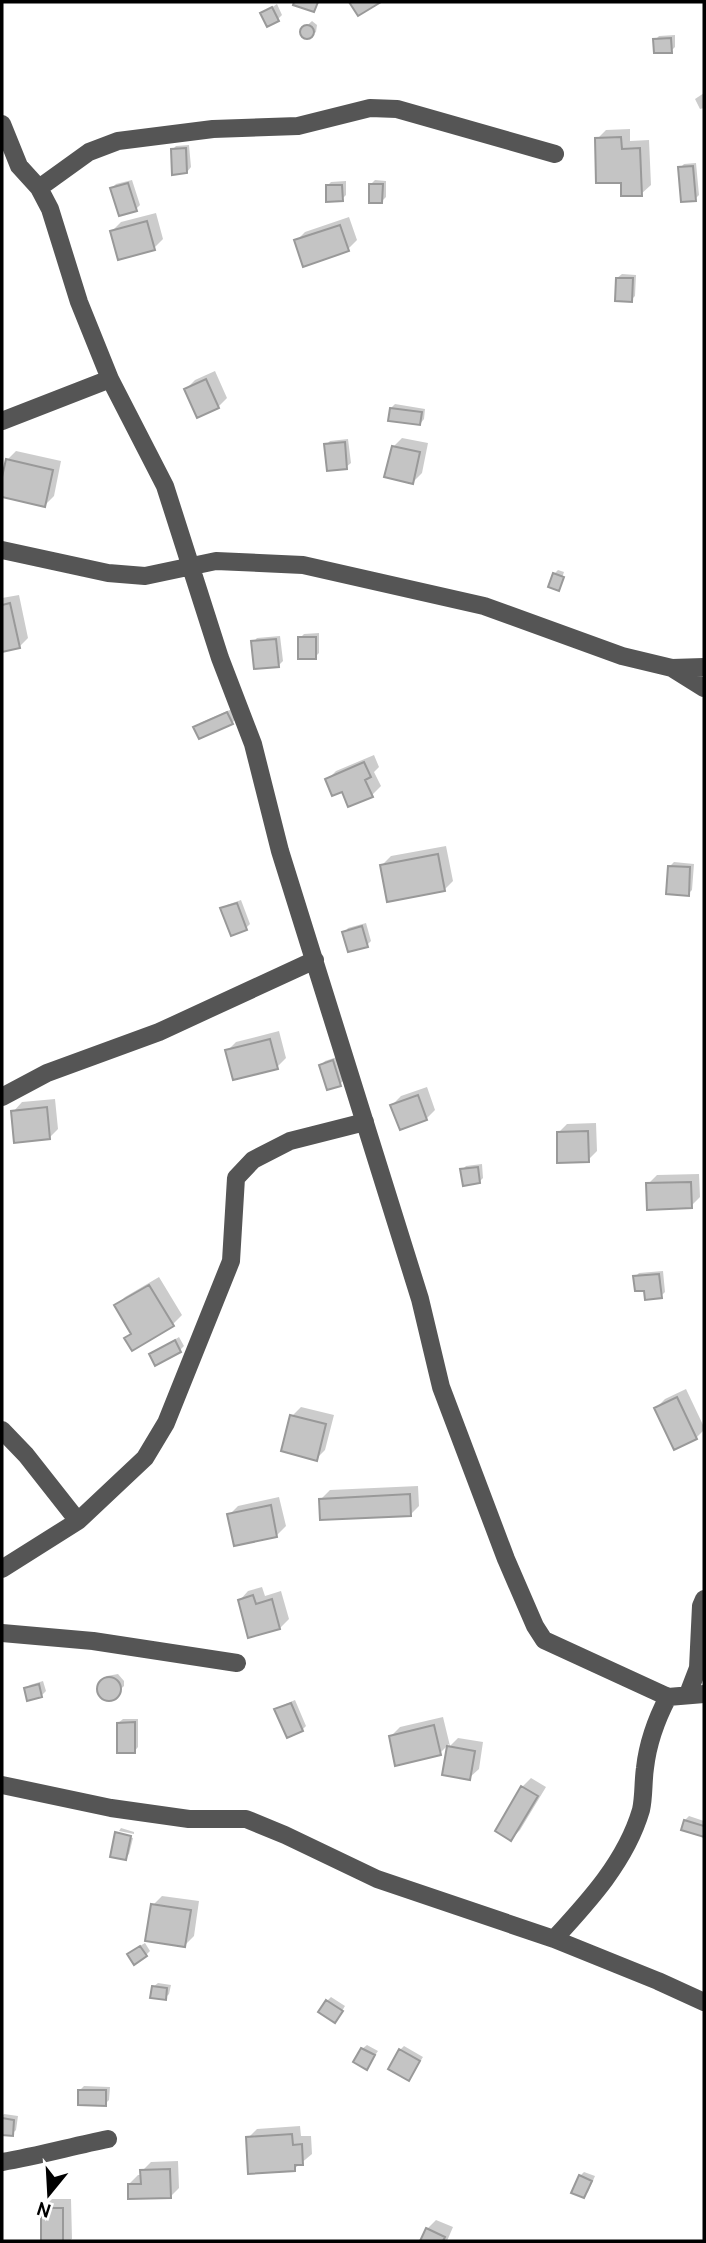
<svg xmlns="http://www.w3.org/2000/svg" width="706" height="2243" viewBox="0 0 706 2243" font-family="Cabin,sans-serif">
	<style>
		.shadow { fill: #0003 }
		.building { fill: #c4c4c4; stroke: #999; stroke-width: 2 }
		.lines { fill: none; stroke-linecap: round; stroke-linejoin: round }
		.minor { stroke: #555; stroke-width: 18 }
	</style>
	<rect width="100%" height="100%" fill="#fff"/>
	<!-- shadow -->
	<path class="shadow" d="M277,4L282,15L278,19L262,14Z
		M312,21L317,25L316,32L311,36L304,37L301,31Z
		M675,35V47L671,51L655,40L659,36Z
		M704,93V108L700,109L695,99Z
		M630,129V141L649,140L651,185L641,194L622,181L597,139L606,130Z
		M189,145L191,167L187,172L172,150L176,146Z
		M696,163L699,195L695,199L680,168L684,164Z
		M132,180L140,205L136,209L112,188L116,184Z
		M375,180L386,181V197L382,201L371,184Z
		M346,181V195L342,199L327,186L331,182Z
		M156,213L163,239L154,248L112,231L121,222Z
		M349,217L357,240L348,249L296,241L305,232Z
		M622,274L636,275L635,296L631,300L617,278Z
		M215,371L227,398L218,407L186,389L195,380Z
		M395,404L425,409L424,419L420,424L391,408Z
		M402,438L428,443L422,473L413,482L393,447Z
		M348,439L351,463L346,467L326,445L330,441Z
		M16,451L61,461L54,496L45,505L2,495L7,460Z
		M558,570L564,572L559,587H561L559,589L554,574Z
		M19,595L28,638L19,647L2,651V598Z
		M319,633V653L315,657L300,638L304,634Z
		M280,636L283,661L279,665L253,642L257,638Z
		M232,709L236,719L232,723L195,727L200,723Z
		M374,755L379,767L374,772L381,786L372,795L343,789L327,780L336,771Z
		M446,846L453,881L444,890L382,865L391,856Z
		M674,862L694,864L692,890L688,894L669,867Z
		M241,900L250,924L246,928L223,909L227,905Z
		M366,923L371,941L367,945L344,933L348,928Z
		M279,1031L286,1058L277,1067L227,1051L236,1042Z
		M337,1057L344,1080L340,1084L321,1065L325,1061Z
		M427,1087L435,1110L426,1119L392,1105L401,1096Z
		M55,1099L58,1129L49,1138L13,1112L22,1102Z
		M596,1123L597,1151L588,1160L558,1133L567,1124Z
		M482,1164L483,1178L479,1182L462,1170L466,1166Z
		M699,1174L700,1197L691,1206L648,1184L657,1175Z
		M663,1271L665,1292L661,1296L646,1289L635,1277L639,1273Z
		M159,1277L182,1315L173,1324L132,1348L127,1338L132,1332L116,1306L125,1297Z
		M179,1337L184,1346L180,1350L151,1354Z
		M686,1389L704,1427V1430L696,1438L656,1408L665,1399Z
		M301,1407L334,1415L325,1450L316,1459L292,1416Z
		M418,1486L419,1506L410,1515L321,1499L330,1490Z
		M279,1497L286,1526L277,1535L229,1515L238,1506Z
		M262,1587L265,1596L281,1591L289,1619L280,1628L240,1600L248,1591Z
		M118,1674L124,1681V1686L111,1698L101,1695L100,1685L103,1681L107,1676Z
		M43,1681L46,1691L41,1696L26,1689L30,1685Z
		M295,1700L306,1726L302,1730L276,1710L281,1706Z
		M443,1717L450,1746L458,1738L483,1742L479,1769L469,1778L444,1773L449,1744L440,1753L391,1736L400,1727Z
		M123,1719H138V1747L134,1752L118,1723Z
		M531,1778L546,1787L520,1830L511,1839L522,1787Z
		M689,1816L704,1821V1835L683,1829L685,1820Z
		M121,1828L134,1832V1834L119,1831Z
		M118,1832V1834L133,1838L129,1854L125,1858L112,1855Z
		M162,1896L199,1901L194,1936L185,1945L153,1905Z
		M145,1943L150,1951L146,1955L133,1950Z
		M158,1983L171,1985L169,1994L165,1998L153,1987Z
		M331,1997L345,2006L339,2016L327,2001Z
		M367,2045L378,2051L367,2067L362,2049Z
		M404,2046L423,2057L409,2079L400,2050Z
		M84,2086L110,2087L109,2100L105,2104L80,2090Z
		M4,2114L18,2116L16,2130L12,2134L2,2133V2116Z
		M300,2126L301,2136H311L312,2154L294,2169L248,2138L257,2129Z
		M178,2161L179,2188L170,2197L129,2184L138,2175H142V2171L151,2162Z
		M584,2172L595,2176L588,2192L584,2196L580,2176Z
		M52,2199H71L72,2239L69,2241H43V2208Z
		M436,2220L453,2227L447,2241H422L427,2229Z"/>
	<!-- building -->
	<path class="building" d="M294,2H318L314,12L293,5Z
		M349,2H381L358,16Z
		M272,7L279,21L267,27L260,13Z
		M300 32a7 7 0 1 1 14 0a7 7 0 1 1-14 0Z
		M671,38L672,53H654L653,39Z
		M621,137L622,149L640,148L642,196H621V183H596L595,138Z
		M186,148L187,173L172,175L171,149Z
		M693,166L696,201L681,202L678,167Z
		M128,183L137,211L119,216L110,188Z
		M369,184H383L382,203H369Z
		M326,185H342L343,201L326,202Z
		M147,221L155,250L118,260L110,231Z
		M340,225L349,251L303,267L294,240Z
		M616,278H633L632,302L615,301Z
		M206,379L219,408L197,418L184,389Z
		M390,408L422,412L420,425L388,421Z
		M345,442L347,469L327,471L324,444Z
		M392,446L420,452L413,484L384,477Z
		M6,459L53,470L45,507L2,497V477Z
		M553,573L564,577L559,591L548,587Z
		M10,603L20,648L2,652V605Z
		M298,637H316V659H298Z
		M276,639L279,667L254,669L251,641Z
		M227,712L233,724L199,739L193,727Z
		M364,762L371,777L365,780L373,797L348,807L342,792L332,796L325,779Z
		M438,854L445,891L387,902L380,865Z
		M668,866L690,867L689,896L666,894Z
		M237,903L247,930L231,936L220,908Z
		M362,926L368,947L348,952L342,932Z
		M270,1039L278,1069L233,1080L225,1050Z
		M333,1060L341,1086L327,1090L319,1065Z
		M418,1095L427,1120L400,1130L390,1105Z
		M47,1107L50,1139L14,1143L11,1111Z
		M588,1131L589,1162L557,1163V1132Z
		M478,1167L480,1183L463,1186L460,1169Z
		M691,1182L692,1208L647,1210L646,1183Z
		M659,1274L662,1298L645,1300L644,1291H635L633,1276Z
		M149,1285L174,1326L132,1351L124,1338L131,1334L114,1305Z
		M175,1340L181,1352L155,1366L149,1354Z
		M677,1397L697,1439L674,1450L654,1408Z
		M290,1415L326,1424L317,1461L281,1451Z
		M410,1494L411,1516L320,1520L319,1499Z
		M271,1505L277,1537L234,1546L227,1514Z
		M253,1595L256,1604L272,1599L280,1629L248,1638L238,1600Z
		M97 1689a12 12 0 1 1 24 0a12 12 0 1 1-24 0Z
		M39,1684L42,1697L27,1701L24,1688Z
		M291,1703L303,1731L287,1738L274,1709Z
		M135,1722V1753H117V1723Z
		M434,1725L441,1755L395,1766L389,1736Z
		M447,1746L475,1751L470,1780L442,1775Z
		M521,1786L538,1796L511,1841L495,1831Z
		M684,1820L704,1826V1837L681,1830Z
		M115,1832L131,1836L126,1860L110,1857Z
		M151,1904L191,1910L185,1947L145,1941Z
		M140,1946L147,1956L134,1965L127,1954Z
		M152,1986L167,1988L166,2000L150,1998Z
		M326,2000L343,2011L335,2023L318,2012Z
		M361,2048L375,2055L367,2070L353,2062Z
		M399,2049L420,2061L409,2081L388,2069Z
		M78,2090H106V2106L78,2105Z
		M2,2118L14,2120L13,2136L2,2135Z
		M292,2134L293,2145L302,2144L303,2165H295V2171L248,2174L246,2137Z
		M170,2169L171,2198L128,2199V2184H141L140,2170Z
		M579,2175L592,2181L584,2198L571,2193Z
		M41,2208H63V2241H41Z
		M426,2228L445,2237L443,2241H420Z"/>
	<g class="lines">
		<!-- minor -->
		<path class="minor" d="M2,124L19,166L39,188L50,209L79,302L110,379L165,486L220,658L253,744L280,851L420,1299L441,1387L506,1559L535,1626L544,1640L668,1697L704,1694
			M39,188L89,152L118,141L213,129L298,126L370,108L397,109L555,154
			M2,421L110,379
			M2,550L108,573L145,576L216,561L303,565L484,606L622,656L672,668L704,688
			M672,668L704,667
			M2,1097L47,1073L159,1032L315,960
			M2,1430L26,1455L78,1521
			M2,1569L78,1521L145,1458L166,1423L231,1261L236,1178L253,1160L290,1141L365,1122
			M2,1633L93,1641L237,1663
			M688,1694L698,1668L701,1606L704,1599
			M2,1785L111,1808L189,1819H246L285,1835L377,1879L554,1939L658,1981L704,2002
			M554,1939C589,1901 626,1861 641,1810C644,1797 643,1781 645,1768C648,1741 656,1720 668,1697
			M2,2162C38,2156 73,2146 108,2139"/>
	</g>
	<!-- border -->
	<rect width="706" height="2243" fill="none" stroke="#000000" stroke-width="7"/>
	<!-- north arrow -->
	<g transform="translate(49 2194) rotate(198)" stroke="#ffffff" stroke-width="5" paint-order="stroke">
	<path d="M0-5L12 26L0 18L-12 26Z" fill="#000000"/>
	<text y="-10" font-size="19" font-weight="bold" text-anchor="middle" fill="#000000">N</text>
	</g>
</svg>
